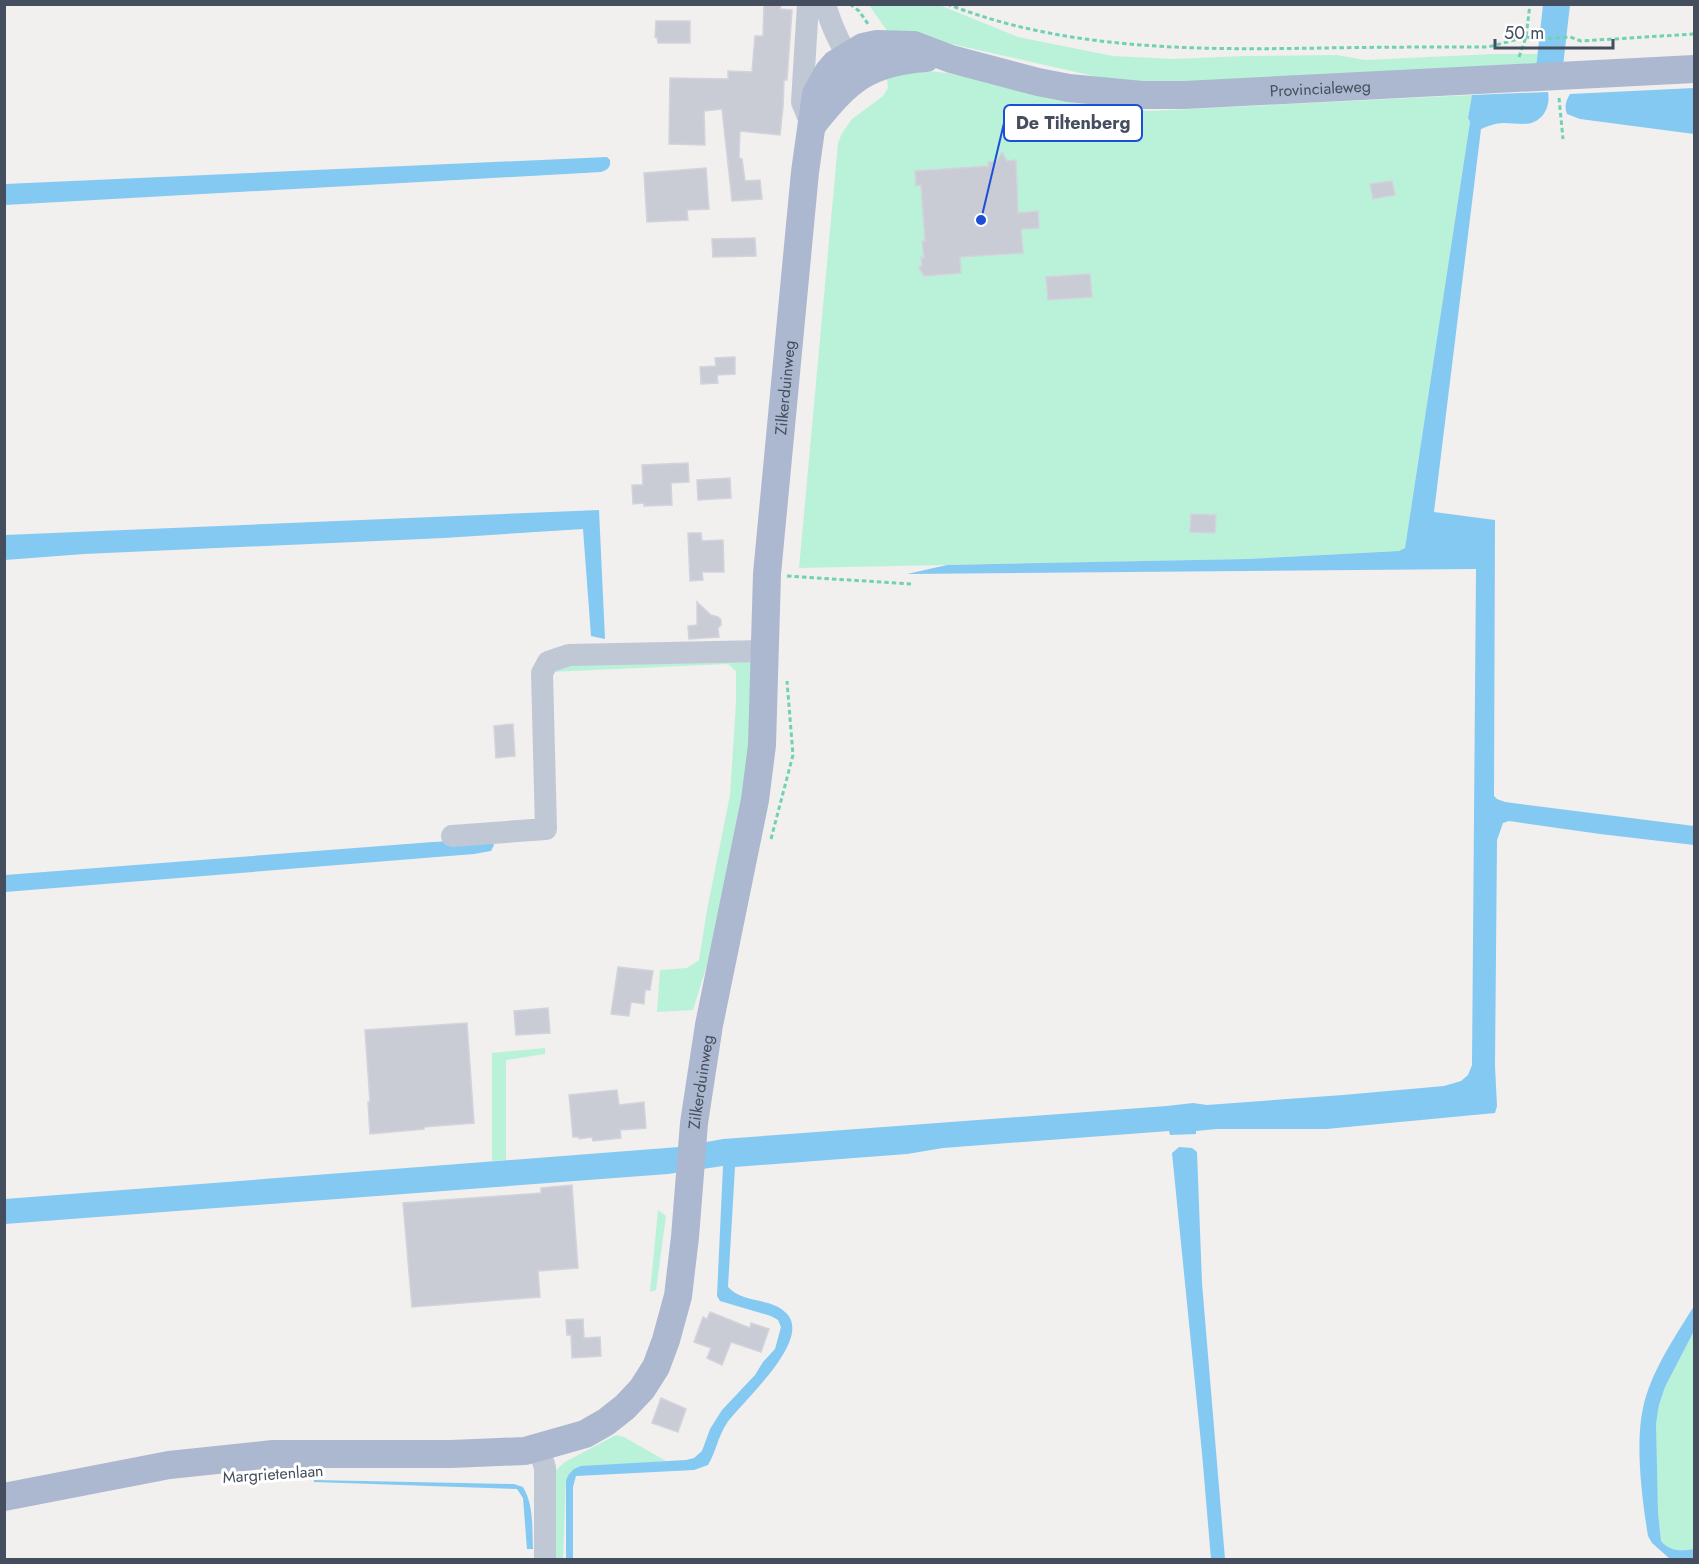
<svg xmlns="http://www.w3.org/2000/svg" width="1699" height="1564" viewBox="0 0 1699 1564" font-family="Jost,sans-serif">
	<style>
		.green { fill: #baf2d9 }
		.water { fill: #84c9f2 }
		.building { fill: #caccd5; stroke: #d2d3db; stroke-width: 1.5 }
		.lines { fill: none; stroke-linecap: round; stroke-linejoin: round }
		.path { stroke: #70d2b2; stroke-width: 3; stroke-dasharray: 4.5 3; stroke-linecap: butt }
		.minor { stroke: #c1c8d5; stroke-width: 22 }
		.major { stroke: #acb8d0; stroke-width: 28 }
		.labels { text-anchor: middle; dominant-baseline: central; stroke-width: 6; stroke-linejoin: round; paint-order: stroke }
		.street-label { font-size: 16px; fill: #454e5e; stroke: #fff }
		.leader { fill: none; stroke: #1d4ed8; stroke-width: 2 }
		.callout-dot { fill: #1d4ed8; stroke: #fff; stroke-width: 2 }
		.callout { fill: #fff; stroke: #1d4ed8; stroke-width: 2 }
		.callout-label { font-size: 18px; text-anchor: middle; font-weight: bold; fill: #454e5e }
	</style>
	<rect width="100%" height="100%" fill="#f2efef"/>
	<!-- green -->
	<path class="green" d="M931,4L942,6L1018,37L1113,56L1173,59L1245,56L1337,55L1365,60L1493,54H1538L1536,68L1156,83L1111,80L925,38L887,31L869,5Z
		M928,71C957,73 985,81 1014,88C1059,98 1103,108 1150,111L1472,95L1468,118L1470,122L1405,548L1399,551L1247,559L799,568L838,143L842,133L852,119L883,96L888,88L887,79L897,75Z
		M754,660L753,752L720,923L693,1010L657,1012L660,970L687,968L699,960L707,910L730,795L736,703V671L728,664L550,672L559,661Z
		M545,1048V1054L506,1060V1160L492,1161V1053Z
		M658,1210L666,1216L656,1290L650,1292Z
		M1694,1331V1549C1681,1551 1671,1552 1661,1541L1658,1512L1656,1458V1424L1659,1405L1665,1387Z
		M616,1435L624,1437L666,1461L578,1468L569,1474L566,1480L563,1559L553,1560L555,1471L565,1462Z"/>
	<!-- water -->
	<path class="water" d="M1543,5H1570L1563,66L1536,68Z
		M1694,88V134L1580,119L1567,114C1564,106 1566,101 1570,94Z
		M1548,92C1551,109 1541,124 1523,124C1517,124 1510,123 1504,123C1496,123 1488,126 1481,129L1434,512L1495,520L1494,796L1497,799L1505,802L1694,826V845L1600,834L1509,821L1503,823L1497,840L1495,1066L1497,1106L1495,1113L1326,1129H1217L1196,1131V1134L1170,1135L1169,1131L943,1148L907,1154L735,1167L728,1287C742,1303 772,1298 786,1313C814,1339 741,1403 727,1423C718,1436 716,1452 708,1465L694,1470L576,1476L573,1487V1559H566V1480L569,1474L574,1469L581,1466L686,1460L694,1458L702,1451L710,1429L722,1410L755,1375L763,1362L775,1349L781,1327L778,1320L771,1316L720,1301L717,1296L723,1166L668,1174L5,1224V1199L679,1147L723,1139L776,1135L1167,1106L1193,1103L1207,1105L1343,1095L1444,1086L1461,1081L1468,1075L1472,1065L1476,569L907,574L947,565L1247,559L1399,551L1405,548L1470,122L1468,118L1472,95Z
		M607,157L610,160C611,168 607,170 601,172L5,205V184Z
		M599,510L605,639L591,636L583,529L444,538L84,554L5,560V535Z
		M490,839L494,845L491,851L474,854L5,892V875L433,842Z
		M1179,1147L1192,1148L1197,1152L1202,1283L1225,1559H1211L1202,1453L1172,1153Z
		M1694,1306V1331L1665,1387L1659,1405L1656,1424L1658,1512L1661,1541C1671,1552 1681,1551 1694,1549V1559H1670L1652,1543L1648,1536C1642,1499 1635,1444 1643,1408C1651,1371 1675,1337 1694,1306Z
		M314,1480L514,1484L523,1487C534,1505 532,1529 533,1549H527L523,1498L517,1489L314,1482Z"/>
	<!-- building -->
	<path class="building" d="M764,4H781L780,9L792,10L787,80H784L783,107L780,135L740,131L739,158L742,159L745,181L760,180L762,199L732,201L722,109L704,111L705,145L669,144L670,78L728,79V71L752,72L755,36H763Z
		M656,21H690V43H658L657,37H655Z
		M1002,152L1007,161L1016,160L1018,213L1038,211L1039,228L1021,229L1023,253L960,257L961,273L924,276L919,268L922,265L921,257L924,258L922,241H925L921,185L916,186L915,171L989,166L988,162L997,161Z
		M706,168L709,209L687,210L688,220L647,222L644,173Z
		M1392,181L1395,195L1373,199L1370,184Z
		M755,238L756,256L713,257L712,239Z
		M1090,274L1092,297L1048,300L1046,277Z
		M735,357V374L717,375L718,383L701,384L700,367L716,366L715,358Z
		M688,463L689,482L671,483L672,505L644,506V503L633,504L632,485H643L642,465Z
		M730,478L731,498L698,500L697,480Z
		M1191,514L1216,515L1215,533L1190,532Z
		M688,533H701L702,541L723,540L724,572H702L703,580L690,581Z
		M697,602L711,615L718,617L721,620V625L718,628L719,637L689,639L688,626L697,625Z
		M513,724L515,756L496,758L494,726Z
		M618,967L653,971L650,990H645L644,1004L631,1002L629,1016L611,1014Z
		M548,1008L550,1033L516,1035L514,1011Z
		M467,1023L474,1123L424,1127V1129L370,1134L368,1102H370L365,1030Z
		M617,1090L619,1105L644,1102L646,1128L620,1130L621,1138L593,1141L592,1137L579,1139V1137H573L569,1095Z
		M572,1185L578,1268L538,1271L540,1297L412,1307L403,1203L541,1193V1188Z
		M710,1312L750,1328L751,1323L769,1329L761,1352L731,1342L722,1365L707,1358L711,1348L694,1342L703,1317L707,1319Z
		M583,1319L584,1338L600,1337L601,1356L572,1358L571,1335H567L566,1320Z
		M661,1398L686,1409L678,1432L652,1423Z"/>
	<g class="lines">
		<!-- path -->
		<path class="path" d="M850,4L859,11L868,24
			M947,4C1067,51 1198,50 1324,48C1379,47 1434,47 1488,47L1526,37L1539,39L1570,37L1581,41L1694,34
			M1519,57L1526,37L1530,4
			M1559,98L1563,139
			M787,576L911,584
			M771,839L793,755L787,681"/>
		<!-- minor -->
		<path class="minor" d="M808,4L802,102L809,119
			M825,4C832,28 841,49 857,68
			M452,836L546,829L542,673L548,662L569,655L766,651
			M539,1448L545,1468V1560"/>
		<!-- major -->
		<g class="major">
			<path d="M813,124C848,80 868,62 926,58"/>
			<path id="s1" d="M4,1497L169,1465L273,1454H451L525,1451L585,1434L606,1422L625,1407L642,1389L656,1367L666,1340L678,1296L685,1237L694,1123L709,1025L755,800L762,745L767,574L805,172L816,94L829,71L835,64L863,47L877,44L914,45L951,59L1038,82L1069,88L1142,95H1184L1694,69"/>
		</g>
	</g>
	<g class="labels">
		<!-- street labels -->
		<g class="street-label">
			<text stroke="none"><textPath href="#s1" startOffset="2505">Provincialeweg</textPath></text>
			<text stroke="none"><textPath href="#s1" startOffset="1677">Zilkerduinweg</textPath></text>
			<text stroke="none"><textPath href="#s1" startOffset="976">Zilkerduinweg</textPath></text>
			<text transform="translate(273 1474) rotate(-4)">Margrietenlaan</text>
		</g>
	</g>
	<!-- callouts -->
	<path class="leader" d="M981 220L1004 123"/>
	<circle class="callout-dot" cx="981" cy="220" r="6"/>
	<rect class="callout" x="1004" y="105" width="138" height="36" rx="6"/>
	<g class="callout-label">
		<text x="1073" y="129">De Tiltenberg</text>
	</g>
	<!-- border -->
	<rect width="1699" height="1564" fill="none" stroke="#454e5e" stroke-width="12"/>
	<!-- scale -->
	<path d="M1495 39v9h118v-9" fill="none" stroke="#454e5e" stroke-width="3"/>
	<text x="1504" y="39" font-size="18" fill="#454e5e" stroke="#ffffff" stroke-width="4.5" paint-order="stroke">50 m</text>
</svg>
